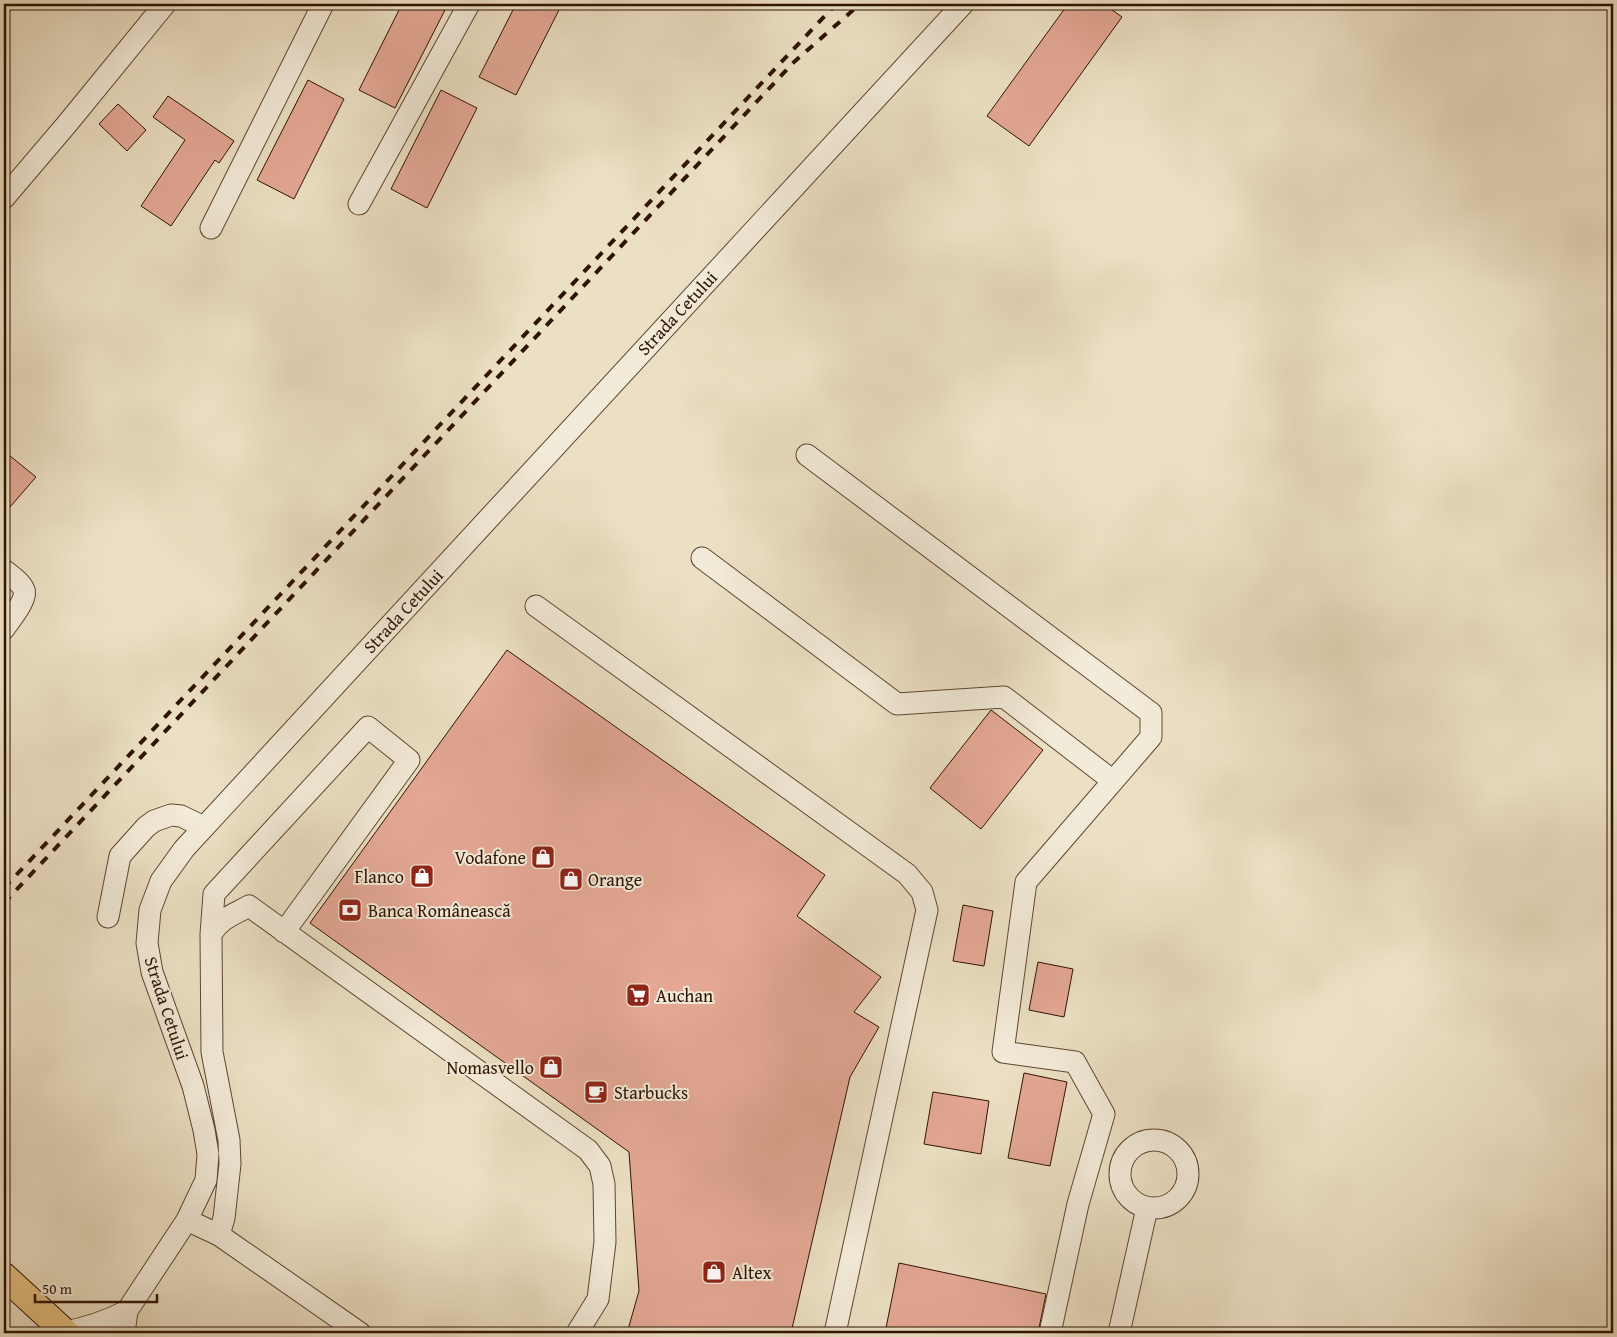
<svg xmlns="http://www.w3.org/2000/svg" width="1617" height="1337" viewBox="0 0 1617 1337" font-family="'Gentium Book Plus',serif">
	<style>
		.building { fill: #e4a895; stroke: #2f1300 }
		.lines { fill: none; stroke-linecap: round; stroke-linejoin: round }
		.minor-casing { stroke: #5e4631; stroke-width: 23 }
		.major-casing { stroke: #2f1300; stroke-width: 28 }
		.minor { stroke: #f3ebd9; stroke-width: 21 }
		.major { stroke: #e6c082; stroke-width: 26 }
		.rail { stroke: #2f1300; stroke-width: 4; stroke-dasharray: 9 9; stroke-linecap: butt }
		.labels { text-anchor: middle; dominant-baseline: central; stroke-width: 4; stroke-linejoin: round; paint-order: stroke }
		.street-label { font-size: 18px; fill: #2f1300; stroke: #f3ebd9 }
		.poi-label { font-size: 18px; fill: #2f1300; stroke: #f3ebd9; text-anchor: start }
	</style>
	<rect width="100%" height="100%" fill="#ece0c4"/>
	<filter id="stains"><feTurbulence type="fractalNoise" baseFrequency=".004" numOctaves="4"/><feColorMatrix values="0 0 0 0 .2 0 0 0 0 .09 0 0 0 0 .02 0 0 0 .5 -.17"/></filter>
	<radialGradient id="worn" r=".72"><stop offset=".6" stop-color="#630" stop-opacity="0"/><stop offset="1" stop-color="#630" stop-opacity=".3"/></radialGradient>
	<!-- building -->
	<path class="building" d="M402,4H437L446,8L395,108L359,90Z
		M516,4H562L516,95L479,77Z
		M1068,4H1104L1122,17L1029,146L987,116Z
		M308,80L344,99L294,199L257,180Z
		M441,90L477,108L427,208L391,189Z
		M168,96L234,141L219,163L215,160L171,226L141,206L185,140L153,117Z
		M118,104L146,130L127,151L99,124Z
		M4,451L36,477L4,514Z
		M507,650L825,875L797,916L881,977L854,1012L879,1027L850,1077L791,1333H627L639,1291L629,1152L310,923Z
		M991,710L1043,750L981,829L930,788Z
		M963,905L993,911L984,966L953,961Z
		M1038,962L1073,969L1064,1017L1029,1010Z
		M1024,1073L1067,1082L1050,1166L1008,1158Z
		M933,1092L989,1101L981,1154L924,1144Z
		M899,1263L1046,1294L1038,1333H885Z"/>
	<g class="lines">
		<!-- minor casing -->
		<g class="minor-casing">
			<path id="minor" d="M4,198L67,124L165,4
				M359,204L469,4
				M211,228L323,4
				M807,455L1151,713V737L1026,882L1003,1052L1075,1062L1104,1114L1078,1204L1050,1333
				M702,558L897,704L1004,697L1113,781
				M4,570C10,575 21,582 24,590C28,599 9,621 4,629
				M536,606L907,874L922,892L927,910L835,1333
				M108,917L120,856L146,827L154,821L171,815L181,816L204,827
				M211,934L214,894L368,727L409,760L284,932
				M1120 1174a34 34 0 1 1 68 0a34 34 0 1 1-68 0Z
				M187,1220L219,1235L360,1333
				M219,1235L224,1218L230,1164L229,1140L212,1052L211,934C221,918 233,915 249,906L588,1150L600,1166L604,1184L605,1242L598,1299L577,1333
				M65,1332C88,1328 107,1321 127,1311
				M124,1333L127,1311L187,1220L206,1180L208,1154L204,1130L193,1086L152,972L147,943L150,910L161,881L184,849L963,4
				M1119,1333L1147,1208"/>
		</g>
		<!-- major casing -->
		<g class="major-casing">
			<path id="major" d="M4,1276L66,1333"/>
		</g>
		<!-- minor -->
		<use href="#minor" class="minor"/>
		<!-- major -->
		<use href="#major" class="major"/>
		<!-- rail -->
		<path class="rail" d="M4,888L836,4
			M4,903L794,62L860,4"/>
	</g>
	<!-- icons -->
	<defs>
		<g id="shop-square" transform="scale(1.25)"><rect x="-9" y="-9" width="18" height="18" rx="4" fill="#8f2418" stroke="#f3ebd9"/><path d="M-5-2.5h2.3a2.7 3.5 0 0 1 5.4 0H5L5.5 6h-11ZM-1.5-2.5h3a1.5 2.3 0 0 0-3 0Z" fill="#fff"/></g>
		<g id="bank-square" transform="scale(1.25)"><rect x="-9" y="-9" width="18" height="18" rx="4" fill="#8f2418" stroke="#f3ebd9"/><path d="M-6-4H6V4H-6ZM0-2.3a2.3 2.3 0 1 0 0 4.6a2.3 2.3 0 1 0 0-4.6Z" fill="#fff"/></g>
		<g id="supermarket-square" transform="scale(1.25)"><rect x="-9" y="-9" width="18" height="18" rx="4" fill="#8f2418" stroke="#f3ebd9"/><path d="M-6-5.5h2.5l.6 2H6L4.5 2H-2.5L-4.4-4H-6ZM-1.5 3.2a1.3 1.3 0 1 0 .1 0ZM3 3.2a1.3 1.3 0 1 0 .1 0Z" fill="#fff"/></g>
		<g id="cafe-square" transform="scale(1.25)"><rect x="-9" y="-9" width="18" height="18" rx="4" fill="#8f2418" stroke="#f3ebd9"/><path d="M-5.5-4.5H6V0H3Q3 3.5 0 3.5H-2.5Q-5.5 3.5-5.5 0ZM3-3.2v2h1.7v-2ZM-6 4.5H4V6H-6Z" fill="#fff"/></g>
	</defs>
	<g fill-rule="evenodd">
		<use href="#shop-square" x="543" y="857"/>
		<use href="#shop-square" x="422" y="876"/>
		<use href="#shop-square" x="571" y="879"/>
		<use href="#bank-square" x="350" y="910"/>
		<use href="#supermarket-square" x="638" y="995"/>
		<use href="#shop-square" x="551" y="1067"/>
		<use href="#cafe-square" x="596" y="1092"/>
		<use href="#shop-square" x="714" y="1272"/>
	</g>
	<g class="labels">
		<!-- street labels -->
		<g class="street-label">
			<text transform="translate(677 313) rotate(-47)">Strada Cetului</text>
			<text transform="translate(403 611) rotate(-47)">Strada Cetului</text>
			<text transform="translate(167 1008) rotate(72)">Strada Cetului</text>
		</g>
		<!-- poi labels -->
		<g class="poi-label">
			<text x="526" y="857" text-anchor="end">Vodafone</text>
			<text x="404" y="876" text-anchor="end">Flanco</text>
			<text x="588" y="879">Orange</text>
			<text x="368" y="910">Banca Românească</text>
			<text x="656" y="995">Auchan</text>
			<text x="534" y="1067" text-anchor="end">Nomasvello</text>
			<text x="614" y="1092">Starbucks</text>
			<text x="732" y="1272">Altex</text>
		</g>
	</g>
	<!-- margin -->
	<rect width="1617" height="1337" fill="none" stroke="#ece0c4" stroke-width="20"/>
	<rect x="5" y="5" width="1607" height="1327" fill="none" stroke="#2f1300" stroke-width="2.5"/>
	<rect x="10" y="10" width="1597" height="1317" fill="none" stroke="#2f1300"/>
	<!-- scale -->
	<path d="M35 1294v8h122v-8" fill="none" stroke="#2f1300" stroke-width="2.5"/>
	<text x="42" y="1294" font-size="15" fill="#2f1300" stroke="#f3ebd9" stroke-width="4" paint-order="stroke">50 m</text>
	<rect width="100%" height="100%" filter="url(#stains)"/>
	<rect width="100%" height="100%" fill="url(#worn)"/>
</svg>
